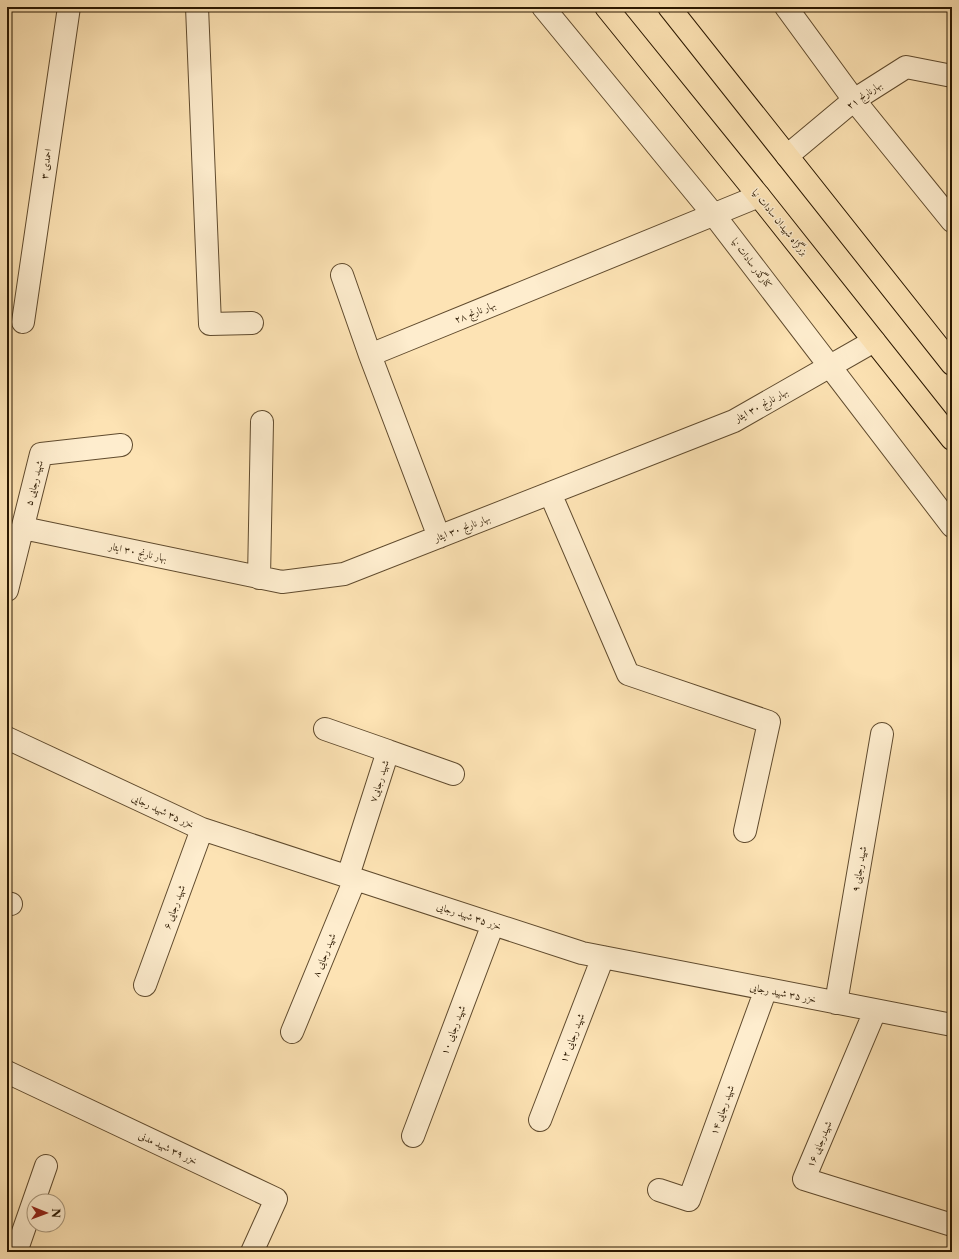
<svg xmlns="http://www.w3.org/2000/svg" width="959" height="1259" viewBox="0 0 959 1259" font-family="'Libre Caslon Text',Amiri,serif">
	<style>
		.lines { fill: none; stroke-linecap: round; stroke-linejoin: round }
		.street-casing { stroke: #604b2e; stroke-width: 24 }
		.highway-casing { stroke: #2b1801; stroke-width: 24 }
		.street { stroke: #feedce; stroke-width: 22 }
		.highway { stroke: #fde3b4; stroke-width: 22 }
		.labels { text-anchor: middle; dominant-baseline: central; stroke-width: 3; stroke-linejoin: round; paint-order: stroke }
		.street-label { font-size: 10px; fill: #2b1801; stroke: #feedce }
	</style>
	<rect width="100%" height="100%" fill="#fde3b4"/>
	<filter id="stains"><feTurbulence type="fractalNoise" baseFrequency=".005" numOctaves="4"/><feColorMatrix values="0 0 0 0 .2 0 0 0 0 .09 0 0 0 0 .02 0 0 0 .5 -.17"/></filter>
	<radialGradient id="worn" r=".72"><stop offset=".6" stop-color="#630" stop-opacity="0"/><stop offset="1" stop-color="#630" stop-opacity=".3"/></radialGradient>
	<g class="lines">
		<!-- street casing -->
		<g class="street-casing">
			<path id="street" d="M197,7L210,324L252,323
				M543,7L714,215L952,526
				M786,7L854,100L952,221
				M787,156L854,100L906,67L952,76
				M342,275L370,355
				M23,322L69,7
				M550,493L628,674L769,722L745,831
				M23,528L282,582L344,574L734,421L874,341
				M439,537L370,355L759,196
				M259,578L262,422
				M7,590L41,454L121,445
				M325,729L388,751
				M7,738L202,829L582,953L952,1025
				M348,876L388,751L453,774
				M7,903L11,904
				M145,985L202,829
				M836,1003L882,734
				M875,1011L804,1179L952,1225
				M292,1032L355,879
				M7,1072L276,1199L252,1252
				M540,1120L603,957
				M413,1136L493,924
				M659,1190L689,1200L766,989
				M16,1252L46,1166"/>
		</g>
		<!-- highway casing -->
		<g class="highway-casing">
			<path id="highway" d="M606,7L759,196L952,439
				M669,7L952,364"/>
		</g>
		<!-- street -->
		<use href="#street" class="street"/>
		<!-- highway -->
		<use href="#highway" class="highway"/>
	</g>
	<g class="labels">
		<!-- street labels -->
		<g class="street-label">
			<text transform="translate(864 95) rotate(-35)">بهارنارنج ۲۱</text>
			<text transform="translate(46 164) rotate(-82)">احمدی ۳</text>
			<text transform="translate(780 222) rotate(51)">بزرگراه شهیدان سادات نیا</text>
			<text transform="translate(752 263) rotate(53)">کنارگذر سادات نیا</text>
			<text transform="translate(475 312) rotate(-22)">بهار نارنج ۲۸</text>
			<text transform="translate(761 405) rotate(-29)">بهار نارنج ۳۰ ایثار</text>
			<text transform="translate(34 483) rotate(-76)">شهید رجایی ۵</text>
			<text transform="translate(462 528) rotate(-21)">بهار نارنج ۳۰ ایثار</text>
			<text transform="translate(138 552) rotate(12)">بهار نارنج ۳۰ ایثار</text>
			<text transform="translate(379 781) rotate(-72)">شهید رجایی۷</text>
			<text transform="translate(163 811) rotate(25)">خزر ۳۵ شهید رجایی</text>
			<text transform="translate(859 869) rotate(-80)">شهید رجایی ۹</text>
			<text transform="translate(174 907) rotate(-70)">شهید رجایی ۶</text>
			<text transform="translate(469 916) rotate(18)">خزر ۳۵ شهید رجایی</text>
			<text transform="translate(324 955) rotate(-68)">شهید رجایی ۸</text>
			<text transform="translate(783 993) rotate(11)">خزر ۳۵ شهید رجایی</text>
			<text transform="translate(453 1030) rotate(-69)">شهید رجایی ۱۰</text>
			<text transform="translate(572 1038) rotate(-69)">شهید رجایی ۱۲</text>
			<text transform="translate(722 1110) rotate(-70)">شهید رجایی ۱۴</text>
			<text transform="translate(819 1144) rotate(-67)">شهیدرجایی ۱۶</text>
			<text transform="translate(168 1148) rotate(25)">خزر ۳۹ شهید مدنی</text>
		</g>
	</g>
	<!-- margin -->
	<rect width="959" height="1259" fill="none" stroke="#fde3b4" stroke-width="24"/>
	<rect x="8" y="8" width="943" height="1243" fill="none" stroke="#2b1801" stroke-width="2"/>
	<rect x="12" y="12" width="935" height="1235" fill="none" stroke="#2b1801"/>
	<!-- north arrow -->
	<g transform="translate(46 1213) rotate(91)"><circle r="19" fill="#feedce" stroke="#aa987c"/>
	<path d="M0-3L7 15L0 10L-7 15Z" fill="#8f2418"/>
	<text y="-6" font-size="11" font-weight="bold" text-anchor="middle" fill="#2b1801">N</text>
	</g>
	<rect width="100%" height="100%" filter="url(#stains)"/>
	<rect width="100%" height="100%" fill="url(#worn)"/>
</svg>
